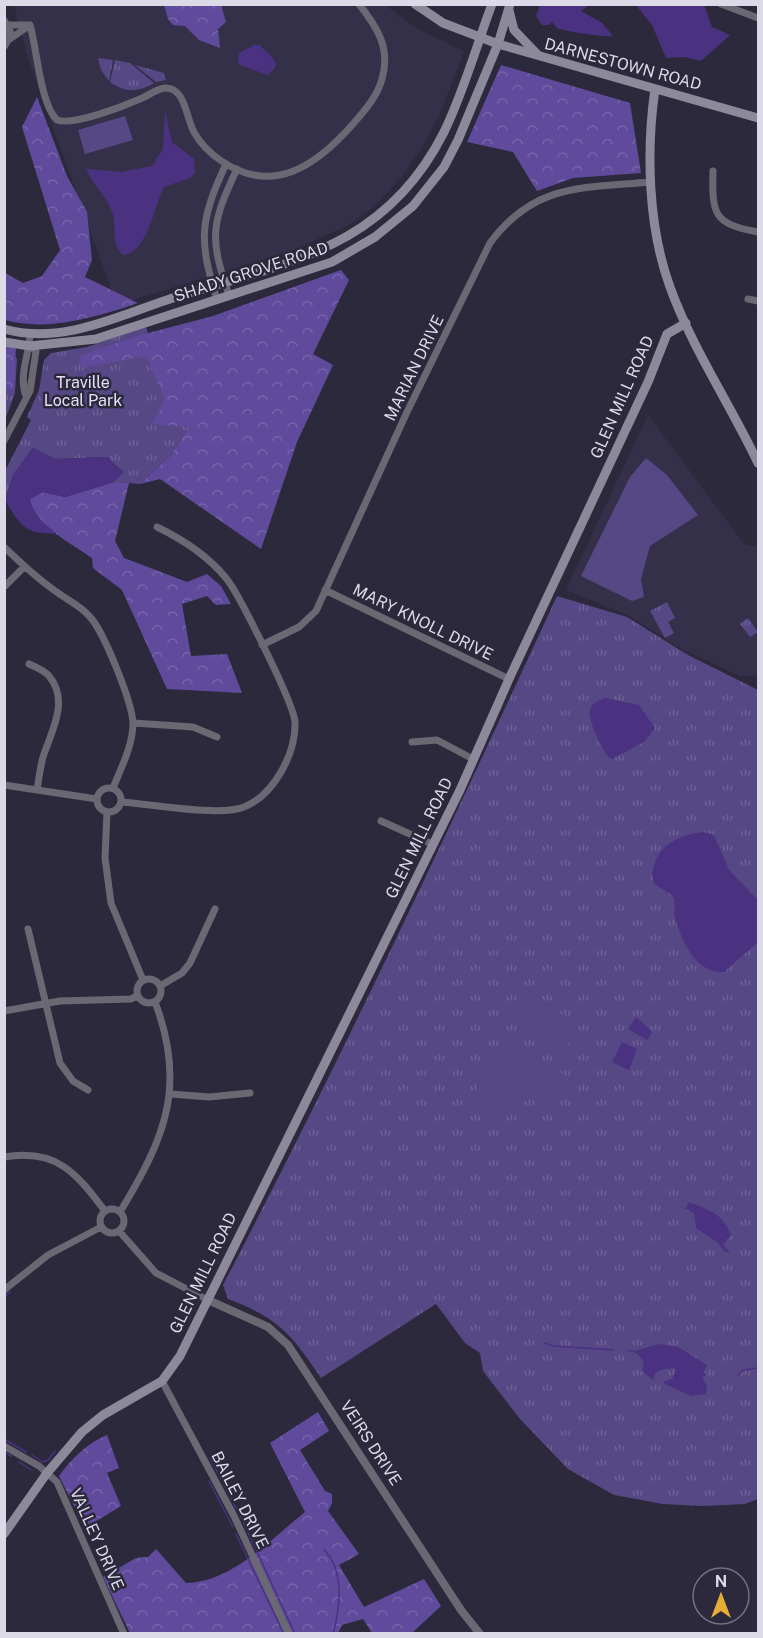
<svg xmlns="http://www.w3.org/2000/svg" width="763" height="1638" viewBox="0 0 763 1638" font-family="'Public Sans',sans-serif">
	<style>
		.built { fill: #35304a }
		.grass { fill: url(#grass-tufts) }
		.forest { fill: url(#forest-crowns) }
		.pitch { fill: #564785 }
		.water { fill: #4a3281 }
		.lines { fill: none; stroke-linecap: round; stroke-linejoin: round }
		.stream { stroke: #4a3281; stroke-width: 1.5 }
		.minor { stroke: #6a6872; stroke-width: 7 }
		.tertiary { stroke: #6a6872; stroke-width: 8 }
		.secondary { stroke: #8c899a; stroke-width: 9 }
		.labels { text-anchor: middle; dominant-baseline: central; stroke-width: 5; stroke-linejoin: round; paint-order: stroke }
		.street-label { font-size: 16px; fill: #dcdae7; stroke: #2d293c }
		.park-label { font-size: 16px; fill: #e3e0f7; stroke: #2d293c }
	</style>
	<defs>
		<pattern id="grass-tufts" width="24" height="20" patternUnits="userSpaceOnUse" patternTransform="scale(1.5)"><rect width="24" height="20" fill="#564785"/><path d="M3 7l-1-3M5 7V3M7 7l1-3M15 17l-1-3M17 17v-4M19 17l1-3" fill="none" stroke="#6e6196"/></pattern>
		<pattern id="forest-crowns" width="20" height="18" patternUnits="userSpaceOnUse" patternTransform="scale(1.5)"><rect width="20" height="18" fill="#604a9c"/><path d="M2 6a3 3 0 1 1 6 0M12 15a3 3 0 1 1 6 0" fill="none" stroke="#7664aa"/></pattern>
	</defs>
	<rect width="100%" height="100%" fill="#2d293c"/>
	<!-- built -->
	<path class="built" d="M14,5H385L416,28L464,51L441,112L425,143L404,174L375,206L347,226L293,250L117,305L28,58Z
		M648,415L744,544L758,547V677L740,676L680,648L628,615L566,590Z"/>
	<!-- grass -->
	<path class="grass" d="M98,58L113,60L109,81L101,70Z
		M115,60L130,63L154,83C139,92 125,93 110,82Z
		M135,65L164,73L166,80L156,82Z
		M146,327L173,417L191,427L171,455L140,484L114,482L123,472L107,457L55,459L33,448L13,475L5,500V471L31,420L27,417L39,390L44,360L51,353L87,347Z
		M5,350L10,351L17,359L15,393L5,420Z
		M557,596L627,617L688,655L758,690V1499L745,1504L703,1506L663,1504L614,1495L568,1469L520,1419L483,1371L480,1353L465,1343L436,1304L321,1378C292,1335 279,1318 228,1299L223,1285C341,1059 450,828 557,596Z
		M667,602L675,618L668,622L674,633L665,638L650,611Z
		M748,618L758,632L750,637L740,624Z"/>
	<!-- forest -->
	<path class="forest" d="M164,5H221L226,22L218,29L220,48L199,40L185,26L173,25L168,19Z
		M501,65L630,103L641,173L573,178L537,191L513,152L467,142Z
		M37,97L67,176L87,212L92,260L85,277L138,303C97,317 48,332 5,320V273L23,283L42,276L60,250L22,127Z
		M341,270L349,280L313,354L333,365L297,442L261,549L160,479L140,484L171,455L190,427L152,424L165,399L146,356L82,368L79,356L137,336L213,316Z
		M5,342L16,345L14,389L5,390Z
		M114,482L129,483L115,541L124,558L187,582L207,574L221,586L231,604L216,605L207,596L182,604L191,656L227,654L242,693L167,689L122,590L93,568L92,558C68,541 37,527 29,499L43,492L65,497Z
		M318,1412L329,1431L300,1450L325,1491L332,1494V1503L328,1511L359,1554L339,1565L364,1607L424,1579L441,1606L412,1633H372L363,1619L342,1625L338,1633H130L103,1577L136,1558L148,1557L156,1549L186,1583C231,1583 271,1539 305,1512L270,1443Z
		M107,1435L119,1468L107,1473L121,1506L85,1528L59,1476C72,1458 86,1444 107,1435Z"/>
	<!-- pitch -->
	<path class="pitch" d="M125,116L133,140L85,154L78,130Z
		M646,458L667,475L698,515L650,546L641,579L644,597L632,601L581,576L630,477Z
		M537,994L580,1030L558,1057L524,1030L525,1028L515,1019Z
		M507,1043L563,1074V1077L546,1104L516,1089L497,1118L471,1099Z"/>
	<!-- water -->
	<path class="water" d="M540,5H589L581,11L602,23L613,36C610,38 562,31 557,28C555,26 554,23 551,22L549,25H542L536,16Z
		M636,5H704L712,27L730,35L701,61L685,57L666,58L652,25Z
		M254,45H260C267,55 287,62 267,75L238,64L239,53Z
		M165,111L172,142L194,159L195,173L190,178L164,187C154,205 148,253 123,255C110,242 117,231 113,215C108,197 93,185 86,169L122,172L152,166L163,149Z
		M33,448L55,459L107,457L123,472L114,482L65,497L43,492L30,499C33,515 43,524 57,533C25,535 20,525 5,500L13,475Z
		M605,698L639,705L655,728L644,742L612,759L609,758C602,748 587,721 590,709C591,703 601,700 605,698Z
		M703,832L714,835L729,870L758,900V942L724,972C696,974 682,941 675,918C673,912 676,906 674,899C670,890 659,890 653,882C649,850 676,835 703,832Z
		M636,1017L652,1032L647,1040L628,1029Z
		M622,1042L637,1049L629,1070L612,1062Z
		M689,1202C708,1210 722,1212 731,1235L723,1245L730,1252H725L717,1242L696,1228L694,1213L675,1204L685,1209Z
		M658,1344L678,1347L707,1365L704,1372L707,1375L702,1377L707,1387L706,1394L691,1396L665,1384L663,1382L672,1379L676,1370L674,1368L663,1369L655,1373L653,1380L642,1371L644,1362L637,1353L623,1350L635,1351Z"/>
	<g class="lines">
		<!-- stream -->
		<path class="stream" d="M4,1279L5,1278
			M4,1297L10,1292
			M544,1343L553,1346L614,1350
			M738,1375L743,1370L758,1368
			M4,1439L26,1452
			M4,1452L11,1456
			M32,1455L42,1462L48,1460L55,1451
			M210,1458L237,1510
			M19,1462L31,1470
			M209,1481L233,1527
			M240,1515L295,1634
			M236,1534L284,1634
			M324,1550C345,1570 340,1609 333,1634"/>
		<!-- minor -->
		<path class="minor" d="M721,4L758,18
			M9,25H28
			M30,25C37,48 40,104 57,120C73,126 124,106 140,99C148,96 156,89 165,88C186,87 186,120 195,134C201,144 210,153 220,160C273,197 317,165 353,124C365,110 377,97 382,79C391,48 377,27 359,4
			M10,39L30,25
			M713,171C712,214 713,224 758,232
			M229,295C209,238 211,224 237,169
			M217,299C198,240 200,220 226,164
			M748,299L758,301
			M26,396C18,375 30,353 30,333
			M4,441L30,391L36,351L30,346
			M4,547C22,564 40,581 61,595C71,602 82,607 90,617C104,632 132,702 133,723C133,745 121,768 113,788
			M4,587L24,567
			M325,590L509,679
			M262,645L299,627L316,611L407,412L490,243C534,183 583,188 650,182
			M29,664C35,667 44,670 49,676C70,701 51,732 43,757C40,768 39,779 37,790
			M133,723L193,727L217,737
			M412,742L437,740L473,759
			M4,785L97,799
			M97 800a12 12 0 1 1 24 0a12 12 0 1 1-24 0Z
			M122,802C150,804 220,817 244,807C273,796 296,754 295,722C294,704 239,594 226,578C208,556 184,540 157,527
			M107,812L105,858L111,903L143,980
			M381,821L432,844
			M28,929L60,1063L73,1081L88,1090
			M137 991a12 12 0 1 1 24 0a12 12 0 1 1-24 0Z
			M160,986L182,973L190,963L215,909
			M4,1011L60,1001L131,999L137,996
			M171,1094L209,1097L250,1093
			M4,1157C57,1148 76,1173 105,1211
			M100 1221a12 12 0 1 1 24 0a12 12 0 1 1-24 0Z
			M120,1212C165,1138 187,1086 155,1002
			M119,1231L156,1273L208,1300
			M4,1290L48,1255L101,1227
			M162,1381L234,1516L289,1634
			M4,1446L39,1466L57,1482L124,1634"/>
		<!-- tertiary -->
		<path class="tertiary" d="M4,21L11,34L4,46
			M208,1300L268,1327L288,1345L461,1610L480,1634"/>
		<!-- secondary -->
		<path class="secondary" d="M415,4L443,23L498,44L758,118
			M509,10L514,30L538,55
			M655,89C646,151 648,227 670,287C692,348 730,404 758,463
			M4,329C61,345 115,317 167,300C282,263 384,252 444,132C464,91 476,47 492,4
			M4,342L30,346L96,339L332,262L375,237L413,206L444,167L458,140L498,44L510,4
			M4,1534L47,1473L82,1432L103,1415L162,1381L180,1356L460,790L509,679L648,382L667,334L686,323"/>
	</g>
	<g class="labels">
		<!-- street labels -->
		<g class="street-label">
			<text transform="translate(623 64) rotate(15)">DARNESTOWN ROAD</text>
			<text transform="translate(251 272) rotate(-18)">SHADY GROVE ROAD</text>
			<text transform="translate(414 368) rotate(-64)">MARIAN DRIVE</text>
			<text transform="translate(622 397) rotate(-66)">GLEN MILL ROAD</text>
			<text transform="translate(423 622) rotate(26)">MARY KNOLL DRIVE</text>
			<text transform="translate(419 838) rotate(-64)">GLEN MILL ROAD</text>
			<text transform="translate(203 1273) rotate(-64)">GLEN MILL ROAD</text>
			<text transform="translate(371 1443) rotate(57)">VEIRS DRIVE</text>
			<text transform="translate(240 1500) rotate(63)">BAILEY DRIVE</text>
			<text transform="translate(97 1539) rotate(66)">VALLEY DRIVE</text>
		</g>
		<!-- park labels -->
		<g class="park-label">
			<text x="83" y="382">Traville<tspan x="83" dy="18">Local Park</tspan></text>
		</g>
	</g>
	<!-- border -->
	<rect width="763" height="1638" fill="none" stroke="#dcdae7" stroke-width="12"/>
	<!-- north arrow -->
	<g transform="translate(721 1596)"><circle r="28" fill="#2d293c" stroke="#737080" stroke-width="1.5"/>
	<path d="M0-4.5L10 22L0 15L-10 22Z" fill="#e7ac36"/>
	<text y="-9" font-size="16" font-weight="bold" text-anchor="middle" fill="#dcdae7">N</text>
	</g>
</svg>
